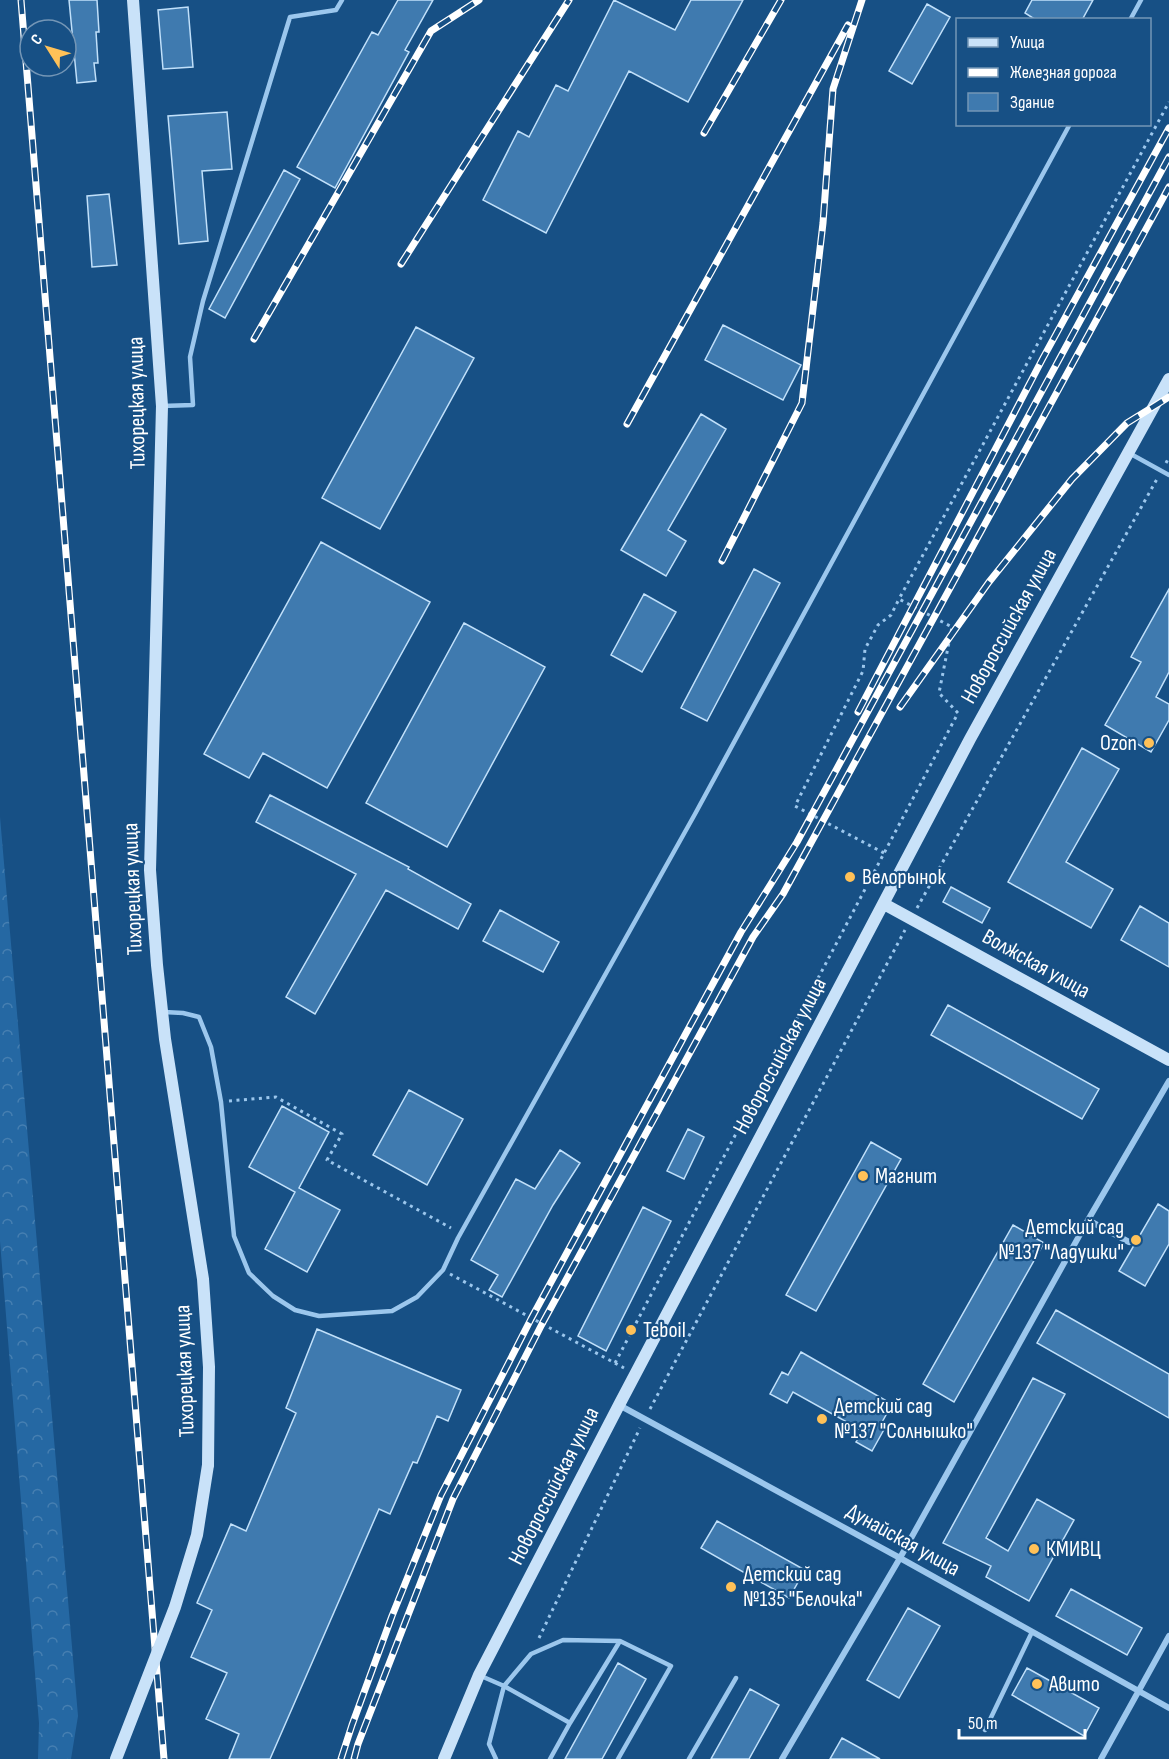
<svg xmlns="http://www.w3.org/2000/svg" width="1169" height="1759" viewBox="0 0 1169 1759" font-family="'Sofia Sans Condensed',sans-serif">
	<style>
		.forest { fill: url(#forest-crowns) }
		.building { fill: #3f7aaf; stroke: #c1e0fa; stroke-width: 1.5 }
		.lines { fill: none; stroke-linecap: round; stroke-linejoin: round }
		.path { stroke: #9cc7ed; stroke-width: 3; stroke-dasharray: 3 4.5; stroke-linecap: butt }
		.lane { stroke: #9cc7ed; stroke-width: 4.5 }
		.street { stroke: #9cc7ed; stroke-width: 6 }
		.secondary { stroke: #c9e2f9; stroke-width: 12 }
		.rail-casing { stroke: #fff; stroke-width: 7 }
		.rail { stroke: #175085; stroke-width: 4.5; stroke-dasharray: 14; stroke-linecap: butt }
		.secondary-bridge { stroke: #c9e2f9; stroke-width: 12 }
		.poi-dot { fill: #ffc158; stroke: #175085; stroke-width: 2 }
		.labels { text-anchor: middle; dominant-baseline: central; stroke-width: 4.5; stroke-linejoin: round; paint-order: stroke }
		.street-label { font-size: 22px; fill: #fff; stroke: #175085 }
		.poi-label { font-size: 22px; fill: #fff; stroke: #175085; text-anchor: start }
	</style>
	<defs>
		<pattern id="forest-crowns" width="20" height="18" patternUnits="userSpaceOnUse" patternTransform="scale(1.5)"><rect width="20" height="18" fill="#2568a3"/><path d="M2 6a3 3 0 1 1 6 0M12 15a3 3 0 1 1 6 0" fill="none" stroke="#467fb1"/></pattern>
	</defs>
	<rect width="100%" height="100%" fill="#175085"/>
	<!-- forest -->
	<path class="forest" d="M0,817L78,1716L71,1759H38L39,1723L0,1241Z"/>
	<!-- building -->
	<path class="building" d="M69,0H97L99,32H96L98,63H94L96,81L77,83Z
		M398,0H433L405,50L409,52L335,188L297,167L372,32L378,35Z
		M614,0L675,30L691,0H743L688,102L629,71L546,233L483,200L518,131L529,137L556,85L568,91Z
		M1032,0H1093L1082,20H1036L1025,13Z
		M927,4L950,17L912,84L889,71Z
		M188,7L193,67L163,69L158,10Z
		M227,112L232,169L202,171L208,241L179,244L168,116Z
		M284,170L300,179L225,318L209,309Z
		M109,194L117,265L92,267L87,196Z
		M723,325L801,365L783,400L705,360Z
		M416,327L474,358L380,529L322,498Z
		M701,414L726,429L668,530L686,541L666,576L621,550Z
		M321,542L430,602L327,788L263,753L249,778L204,754Z
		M754,569L780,583L707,721L681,708Z
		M1169,589V672L1156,697L1169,704V720L1151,752L1105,725L1141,662L1131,657Z
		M644,594L676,612L642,672L611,655Z
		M464,623L545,667L447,847L366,803Z
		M1082,748L1119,769L1066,862L1113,889L1091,928L1008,882Z
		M270,795L409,867L408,869L471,904L458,929L386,890L315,1014L286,997L356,874L256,822Z
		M951,887L990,908L982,923L943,902Z
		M1140,906L1169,923V967L1121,940Z
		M500,910L559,942L543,972L483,941Z
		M948,1005L1099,1089L1082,1119L931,1035Z
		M409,1090L463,1119L427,1185L373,1155Z
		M282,1106L329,1132L299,1188L340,1210L307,1272L265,1249L295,1192L249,1167Z
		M688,1129L704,1137L684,1179L667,1171Z
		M871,1142L901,1159L816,1311L786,1295Z
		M560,1150L580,1163L553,1205L502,1297L489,1290L498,1275L471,1260L516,1179L535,1189Z
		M1158,1204L1169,1211V1244L1145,1286L1119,1271Z
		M643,1207L671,1221L606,1351L578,1336Z
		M1013,1225L1044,1243L954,1402L923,1384Z
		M1056,1310L1169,1374V1418L1037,1343Z
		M317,1329L461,1390L448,1421L437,1416L417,1463L413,1462L390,1514L379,1509L270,1759H229L239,1734L206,1719L227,1673L191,1657L212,1610L197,1603L231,1524L246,1531L296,1413L286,1408Z
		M801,1352L892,1404L881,1424L886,1426L872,1451L856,1442L863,1431L793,1392L787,1403L770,1394L782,1372L788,1375Z
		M1033,1378L1065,1394L986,1538L1008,1551L1037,1499L1074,1520L1029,1601L986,1577L991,1566L943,1543Z
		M717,1521L805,1570L789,1598L701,1548Z
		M1071,1589L1142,1628L1127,1655L1056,1616Z
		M908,1608L940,1626L899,1698L867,1680Z
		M618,1663L646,1679L602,1759H565Z
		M1027,1668L1099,1708L1084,1736L1012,1695Z
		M750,1689L779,1705L749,1759H711Z
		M842,1738L880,1759H830Z"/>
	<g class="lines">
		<!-- path -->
		<path class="path" d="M1166,463L1169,457
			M884,853L795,806L863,671L865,649L878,625L891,615L899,599
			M917,908L1157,479
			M229,1101L276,1097L342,1134L327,1160L451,1228
			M450,1274L624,1368
			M615,1363L958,713L939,693L952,627L899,599L1169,102
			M650,1409L905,930
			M539,1638L640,1428"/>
		<!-- lane -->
		<path class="lane" d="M1130,20L1141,0
			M162,406L193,405L190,357L203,301L290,17L336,10L342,0
			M1129,453L1169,475
			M164,1012L183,1013L199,1017L211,1047L221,1102L234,1236L249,1273L273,1296L295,1310L319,1316L392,1311L417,1297L443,1270L458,1238L695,814L1070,124
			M481,1676L504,1686L489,1744L496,1759
			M570,1723L620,1641
			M985,1730L1032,1632
			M550,1759L570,1723L504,1686L531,1654L563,1640L620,1641L671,1666L618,1759
			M689,1759L736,1678"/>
		<!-- street -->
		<path class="street" d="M1088,1220L1129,1242
			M619,1405L900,1558L1169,1708
			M782,1759L900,1558L1088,1220L1169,1081
			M1101,1759L1169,1636"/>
		<!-- secondary -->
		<path class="secondary" d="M133,0L162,406L150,870L157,965L165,1039L203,1279L209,1367L208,1465
			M884,904L1169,1060
			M444,1759L479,1675L619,1405L970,739L1169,379"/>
		<!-- rail casing -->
		<g class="rail-casing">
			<path id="rail" d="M21,0L164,1759
				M704,133L781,0
				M401,264L569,0
				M254,339L431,31L479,0
				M627,424L848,25
				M722,561L802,403L823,223L833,89L862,0
				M900,707L989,582L1072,479L1127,423L1169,397
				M858,712L1043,358L1169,128
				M341,1759L352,1725L392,1616L441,1495L531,1319L635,1127L741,932L797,842L1169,157
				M354,1759L358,1744L453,1499L542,1324L753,937L783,894L1169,187"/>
		</g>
		<!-- rail -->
		<use href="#rail" class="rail"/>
		<!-- secondary-bridge -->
		<path class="secondary-bridge" d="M116,1759L175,1607L197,1535L208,1465"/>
	</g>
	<!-- markers -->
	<g class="poi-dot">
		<circle cx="1149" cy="743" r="6"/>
		<circle cx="850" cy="877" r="6"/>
		<circle cx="863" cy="1176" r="6"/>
		<circle cx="1136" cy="1240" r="6"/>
		<circle cx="631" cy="1330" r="6"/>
		<circle cx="822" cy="1419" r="6"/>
		<circle cx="1034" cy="1549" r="6"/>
		<circle cx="731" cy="1587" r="6"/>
		<circle cx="1037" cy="1684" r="6"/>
	</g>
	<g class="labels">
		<!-- street labels -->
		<g class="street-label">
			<text transform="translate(137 403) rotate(-91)">Тихорецкая улица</text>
			<text transform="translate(1009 626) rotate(-61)">Новороссийская улица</text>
			<text transform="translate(133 889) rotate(-92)">Тихорецкая улица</text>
			<text transform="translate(1036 964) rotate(29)">Волжская улица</text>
			<text transform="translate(780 1056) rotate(-62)">Новороссийская улица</text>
			<text transform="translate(185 1371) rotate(-92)">Тихорецкая улица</text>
			<text transform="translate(554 1486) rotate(-63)">Новороссийская улица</text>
			<text transform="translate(903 1540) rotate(29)">Дунайская улица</text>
		</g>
		<!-- poi labels -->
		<g class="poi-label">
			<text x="1137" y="743" text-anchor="end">Ozon</text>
			<text x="862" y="877">Велорынок</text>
			<text x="875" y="1176">Магнит</text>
			<text x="1124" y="1227" text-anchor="end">Детский сад<tspan x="1124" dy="25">№137 "Ладушки"</tspan></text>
			<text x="643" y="1330">Teboil</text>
			<text x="834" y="1406">Детский сад<tspan x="834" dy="25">№137 "Солнышко"</tspan></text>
			<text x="1046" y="1549">КМИВЦ</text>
			<text x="743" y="1574">Детский сад<tspan x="743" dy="25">№135 "Белочка"</tspan></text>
			<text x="1049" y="1684">Авито</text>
		</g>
	</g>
	<!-- legend -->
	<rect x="956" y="18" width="195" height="108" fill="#175085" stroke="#7496b6" stroke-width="1.5"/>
	<rect x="968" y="38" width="30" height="9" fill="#c9e2f9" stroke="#7496b6" stroke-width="1.5"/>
	<text x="1010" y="48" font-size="18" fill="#ffffff">Улица</text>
	<rect x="968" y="68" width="30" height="9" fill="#ffffff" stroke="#7496b6" stroke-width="1.5"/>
	<text x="1010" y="78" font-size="18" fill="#ffffff">Железная дорога</text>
	<rect x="968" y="93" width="30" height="18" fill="#3f7aaf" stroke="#7496b6" stroke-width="1.5"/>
	<text x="1010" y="108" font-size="18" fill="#ffffff">Здание</text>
	<!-- north arrow -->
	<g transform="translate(48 48) rotate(307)"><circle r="28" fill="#175085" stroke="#7496b6" stroke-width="1.5"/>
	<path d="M0-4.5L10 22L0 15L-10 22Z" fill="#ffc158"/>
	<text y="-9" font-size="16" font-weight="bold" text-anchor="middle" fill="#ffffff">С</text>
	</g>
	<!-- scale -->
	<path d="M959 1729v9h126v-9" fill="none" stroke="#ffffff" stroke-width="3"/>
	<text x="968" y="1729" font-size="18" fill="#ffffff" stroke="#175085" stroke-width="4.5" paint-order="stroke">50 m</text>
</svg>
